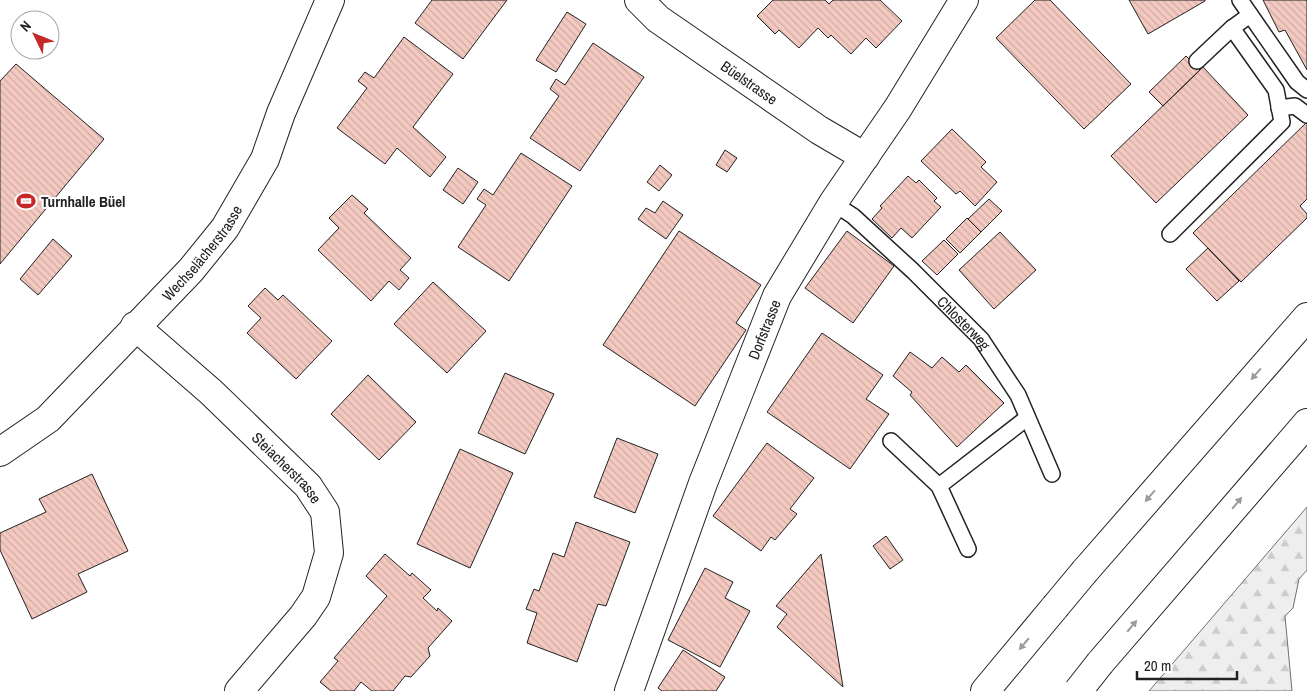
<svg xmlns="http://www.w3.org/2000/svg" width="1307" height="691" viewBox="0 0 1307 691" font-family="'Archivo Narrow',sans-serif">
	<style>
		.forest { fill: url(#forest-firs); stroke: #6f6f6f }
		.building { fill: url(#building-back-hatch); stroke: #222 }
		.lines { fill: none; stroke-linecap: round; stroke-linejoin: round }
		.lane-casing { stroke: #222; stroke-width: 18 }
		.street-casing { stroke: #222; stroke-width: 30 }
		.secondary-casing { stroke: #222; stroke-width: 30 }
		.highway-casing { stroke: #222; stroke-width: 30 }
		.lane { stroke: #fff; stroke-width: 15 }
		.street { stroke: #fff; stroke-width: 28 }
		.secondary { stroke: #fff; stroke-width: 28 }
		.highway { stroke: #fff; stroke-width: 28 }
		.highway-bridge-casing { stroke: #222; stroke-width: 30; stroke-linecap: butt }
		.highway-bridge { stroke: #fff; stroke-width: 28 }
		.oneway { fill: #9c9c9c }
		.labels { text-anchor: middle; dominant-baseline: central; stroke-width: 4; stroke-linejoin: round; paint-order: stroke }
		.street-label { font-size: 15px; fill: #222; stroke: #fff }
		.poi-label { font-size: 15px; font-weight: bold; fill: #222; stroke: #fff; text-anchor: start }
	</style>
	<defs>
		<pattern id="forest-firs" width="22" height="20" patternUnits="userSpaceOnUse" patternTransform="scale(1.25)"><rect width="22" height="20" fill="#eee"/><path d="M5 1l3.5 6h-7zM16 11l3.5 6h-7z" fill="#ccc"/></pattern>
		<pattern id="building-back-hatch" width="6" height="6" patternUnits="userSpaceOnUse" patternTransform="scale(1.25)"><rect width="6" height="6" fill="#f3c9c0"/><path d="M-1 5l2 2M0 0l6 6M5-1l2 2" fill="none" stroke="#d0aca5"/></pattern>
	</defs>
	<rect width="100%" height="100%" fill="#fff"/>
	<!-- forest -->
	<path class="forest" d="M1307,507V570L1299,579L1293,608L1285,616L1292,691H1149Z"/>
	<!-- building -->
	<path class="building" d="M432,0H507L463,59L415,23Z
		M773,0H825L829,4L833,0H880L902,21L876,48L866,38L851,54L831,35L828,38L818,28L799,48L779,30L775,34L757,16Z
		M1035,0H1050L1131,84L1084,129L996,38Z
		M1129,0H1205V1L1148,34Z
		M1263,0H1307V70L1285,30L1279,32Z
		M567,12L586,24L556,72L536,60Z
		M404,37L453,74L413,127L446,157L430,177L397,148L385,164L337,128L367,88L358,81L365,72L374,78Z
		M593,43L644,77L580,171L530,138L559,96L550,89L556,79L565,85Z
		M1186,56L1200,70L1163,106L1149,92Z
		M16,64L104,139L0,264V81Z
		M1203,67L1248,115L1156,203L1111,156Z
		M1307,122V199L1300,206L1307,214V218L1241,282L1193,233Z
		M952,129L986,162L981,167L997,182L975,206L960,191L956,194L921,161Z
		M725,150L737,158L727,172L716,165Z
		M521,153L572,186L509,281L458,247L486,205L477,199L484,189L493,195Z
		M660,165L672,175L659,191L647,182Z
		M458,168L478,182L463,204L443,190Z
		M908,176L916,183L919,180L937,198L934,201L941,207L912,238L901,228L892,238L872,219L882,208L880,206Z
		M352,195L368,209L364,213L411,258L400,270L409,278L399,290L389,281L371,301L318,250L339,228L329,218Z
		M989,199L1002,211L981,232L968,219Z
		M663,201L683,215L666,239L638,219L646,208L655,213Z
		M967,218L981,232L960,253L946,239Z
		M679,231L761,285L736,323L746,330L695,406L603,345Z
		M847,231L894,266L853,323L805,288Z
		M1000,232L1036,270L994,309L959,270Z
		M53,239L72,256L38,295L20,279Z
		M944,240L958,254L937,275L922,261Z
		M1208,248L1239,281L1217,301L1186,269Z
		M433,282L486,331L447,373L394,324Z
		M265,288L278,300L283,295L332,341L296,379L247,333L261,318L248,306Z
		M822,333L883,375L866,399L889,414L850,469L767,412Z
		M910,352L932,368L942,357L959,372L966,365L1004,403L957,447L910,395L912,392L893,376Z
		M505,373L554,394L525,454L478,433Z
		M368,375L416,422L379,460L331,414Z
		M617,438L658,454L635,513L594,497Z
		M767,443L814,478L790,509L797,514L775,540L771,537L761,551L713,516Z
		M460,449L513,473L470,568L417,544Z
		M92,474L128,551L78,574L87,592L32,619L0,550V533L46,512L39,499Z
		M576,522L630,542L606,606L598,604L577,662L527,643L537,613L526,609L534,589L539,591L553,553L564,557Z
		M886,536L903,560L890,569L873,546Z
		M385,554L410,576L412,573L431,590L423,598L437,611L438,608L452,621L428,648L430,656L411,677L405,676L393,691H372L361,682L354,691H331L320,682L338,661L334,658L387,596L366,576Z
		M821,554L843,687L777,627L787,614L776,606Z
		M705,568L733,582L725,598L750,611L720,667L668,640Z
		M683,650L725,677L716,691H662L658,688Z"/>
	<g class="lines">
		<!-- lane casing -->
		<g class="lane-casing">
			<g id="lane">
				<path d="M1240,0L1297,82L1307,90"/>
				<path d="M1197,61L1232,28"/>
				<path d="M1279,108L1295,106L1307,115"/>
				<path id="s1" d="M833,203L853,216L913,271L981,339L1018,395L1052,474"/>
				<path d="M1170,234L1282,122L1276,90L1232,28L1250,15"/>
				<path d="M891,441L939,486L968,549"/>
				<path d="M939,486L1027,418"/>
			</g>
		</g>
		<!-- street casing -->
		<g class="street-casing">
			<g id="street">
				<path id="s2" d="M639,0L658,19L819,130L865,157"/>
				<path id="s3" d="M135,326L211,392L308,486L325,512L329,553L316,597L303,616L239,691"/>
				<path id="s4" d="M0,452L48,419L191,270L225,228L265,159L281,113L330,0"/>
			</g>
		</g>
		<!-- secondary casing -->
		<g class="secondary-casing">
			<g id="secondary">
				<path id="s5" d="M629,691L703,483L777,296L833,203L898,108L964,0"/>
			</g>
		</g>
		<!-- highway casing -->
		<g class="highway-casing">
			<path id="highway" d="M1085,571L1307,317
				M1100,663L1307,423
				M985,691L1055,607"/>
		</g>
		<!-- lane -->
		<use href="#lane" class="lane"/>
		<!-- street -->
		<use href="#street" class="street"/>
		<!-- secondary -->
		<use href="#secondary" class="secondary"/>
		<!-- highway -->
		<use href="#highway" class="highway"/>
		<!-- highway-bridge casing -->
		<g class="highway-bridge-casing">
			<path id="highway-bridge" d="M1055,607L1085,571
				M1078,691L1100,663"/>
		</g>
		<!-- highway-bridge -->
		<use href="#highway-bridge" class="highway-bridge"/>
	</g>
	<!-- one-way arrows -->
	<defs><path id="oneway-solid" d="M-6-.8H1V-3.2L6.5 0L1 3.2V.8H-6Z" transform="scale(1.25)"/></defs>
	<g class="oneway">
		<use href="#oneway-solid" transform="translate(1256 374) rotate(131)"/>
		<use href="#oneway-solid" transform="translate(1150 496) rotate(131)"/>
		<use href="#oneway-solid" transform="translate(1237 503) rotate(-50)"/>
		<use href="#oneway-solid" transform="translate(1132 626) rotate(-50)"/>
		<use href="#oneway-solid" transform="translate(1024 644) rotate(130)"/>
	</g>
	<!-- icons -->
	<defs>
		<g id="stadium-bare" transform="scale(1.5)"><path d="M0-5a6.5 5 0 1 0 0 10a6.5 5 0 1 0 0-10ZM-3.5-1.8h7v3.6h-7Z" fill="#c62828" stroke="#fff" stroke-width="2.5" paint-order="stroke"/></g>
	</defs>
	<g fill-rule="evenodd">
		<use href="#stadium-bare" x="26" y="201"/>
	</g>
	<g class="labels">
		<!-- street labels -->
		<g class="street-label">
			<text stroke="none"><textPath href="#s2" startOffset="138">Büelstrasse</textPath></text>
			<text stroke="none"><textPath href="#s4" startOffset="285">Wechselächerstrasse</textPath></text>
			<text stroke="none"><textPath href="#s1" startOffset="178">Chlosterweg</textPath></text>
			<text stroke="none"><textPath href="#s5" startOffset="386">Dorfstrasse</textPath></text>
			<text stroke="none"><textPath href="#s3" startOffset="208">Steiacherstrasse</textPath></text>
		</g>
		<!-- poi labels -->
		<g class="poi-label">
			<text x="41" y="201">Turnhalle Büel</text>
		</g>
	</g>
	<!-- north arrow -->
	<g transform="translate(35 35) rotate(313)"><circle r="24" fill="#ffffff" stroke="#a7a7a7"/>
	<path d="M0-4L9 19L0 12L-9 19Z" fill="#c62828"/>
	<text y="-8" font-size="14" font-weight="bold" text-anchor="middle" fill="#222222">N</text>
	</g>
	<!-- scale -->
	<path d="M1137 671v8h100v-8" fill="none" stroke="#222222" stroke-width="2.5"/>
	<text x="1144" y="671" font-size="15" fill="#222222" stroke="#ffffff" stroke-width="4" paint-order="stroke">20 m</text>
</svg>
